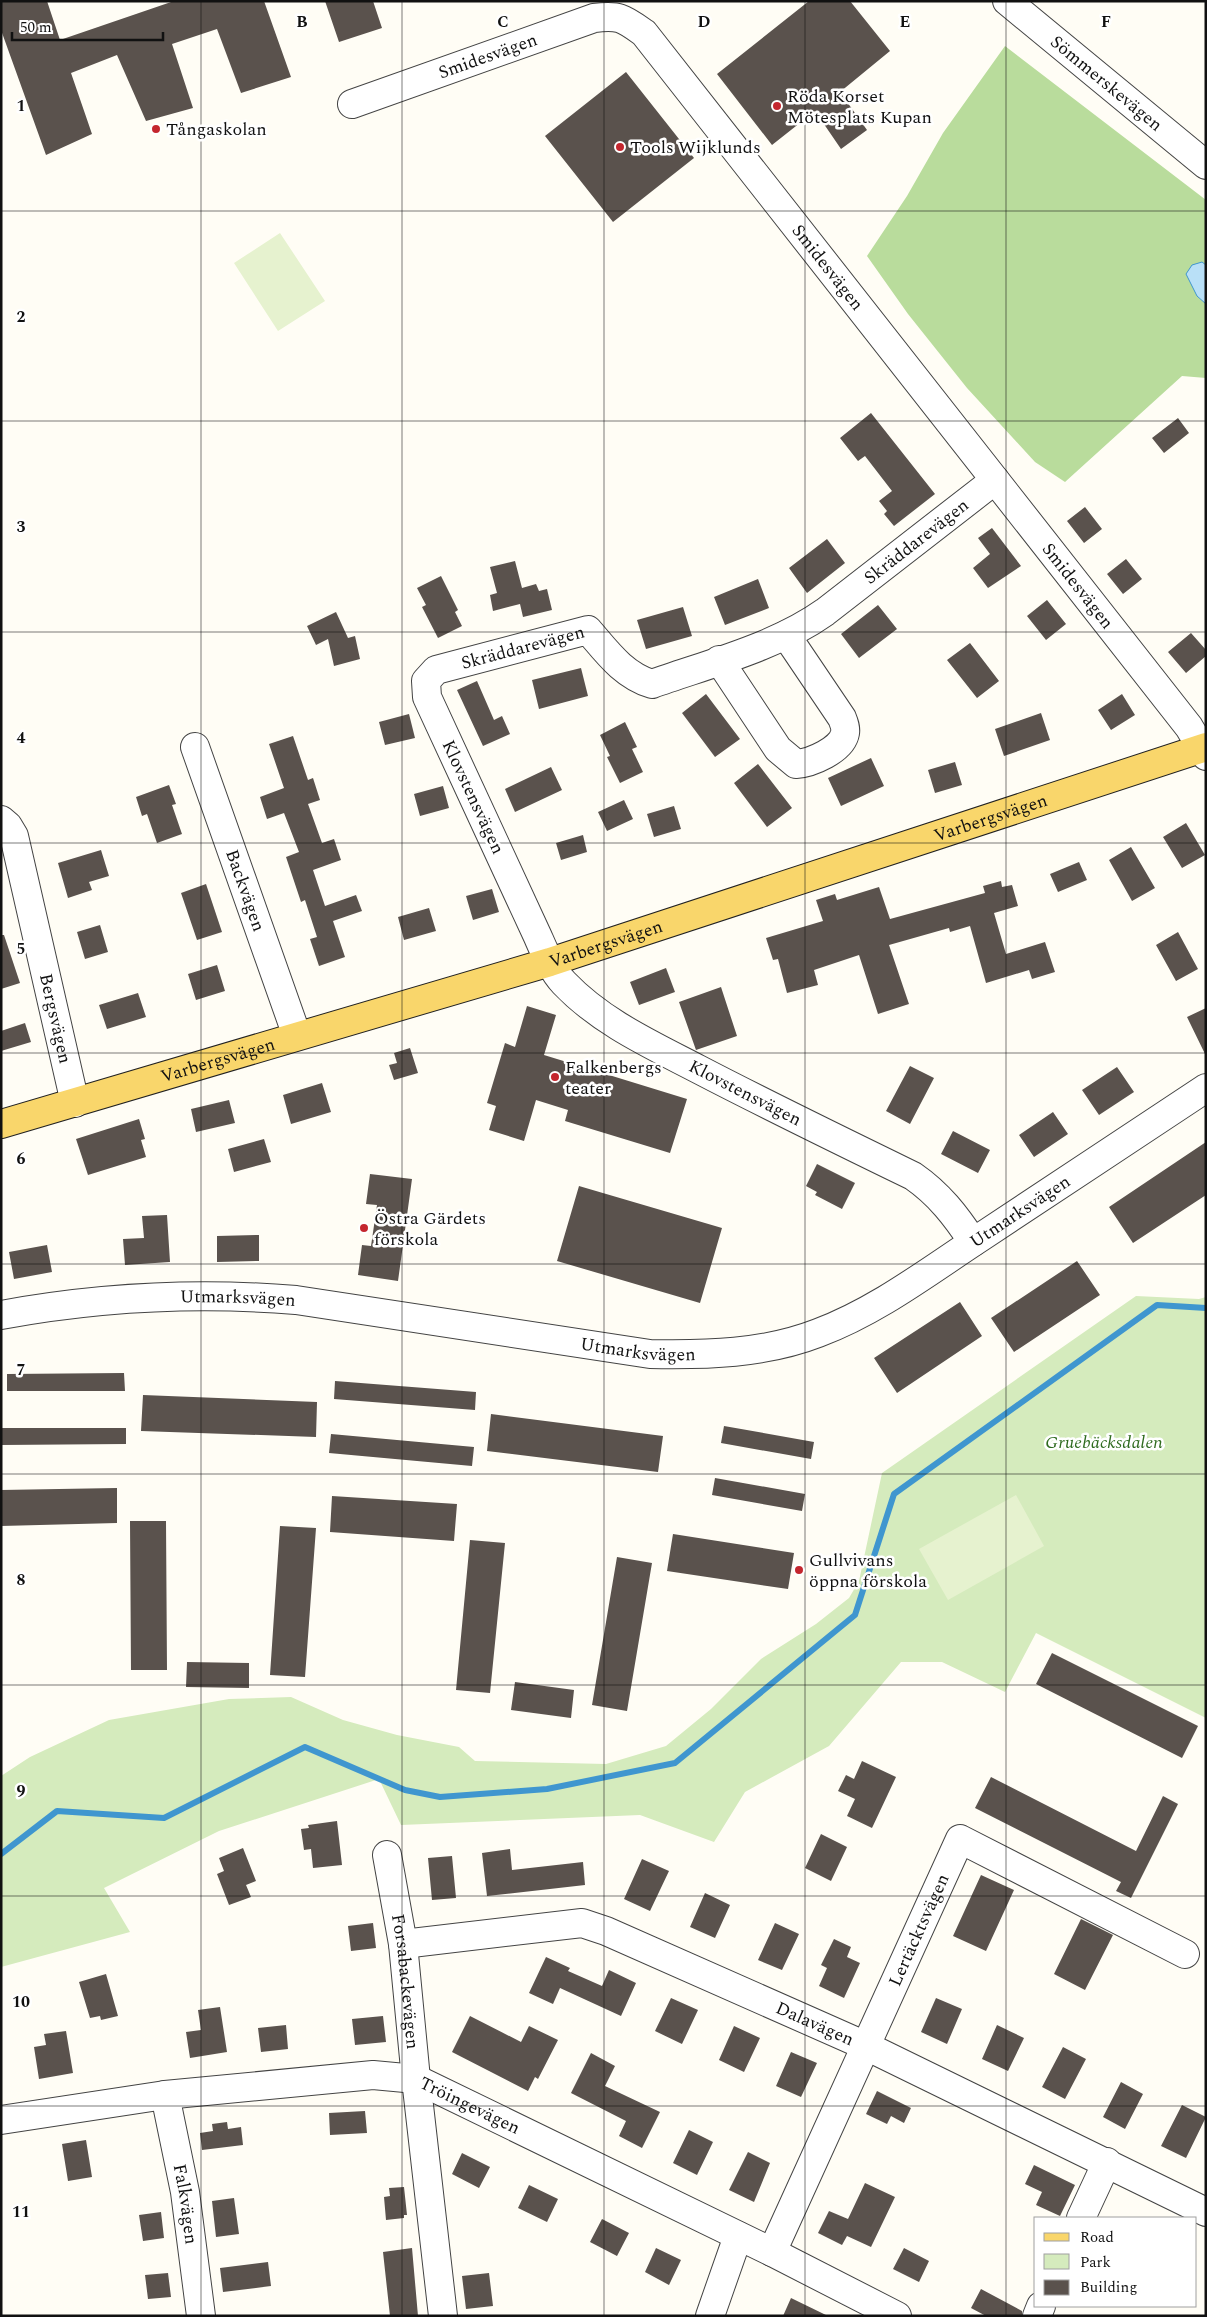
<svg xmlns="http://www.w3.org/2000/svg" width="1207" height="2317" viewBox="0 0 1207 2317" font-family="Spectral,serif">
	<style>
		.green { fill: #d5ebbd }
		.forest { fill: #b9dc9c }
		.pitch { fill: #e6f2cf }
		.water { fill: #b9e0f7; stroke: #3f96cf }
		.lines { fill: none; stroke-linecap: round; stroke-linejoin: round }
		.stream { stroke: #3f96cf; stroke-width: 6 }
		.building { fill: #5a524d }
		.minor-casing { stroke: #444; stroke-width: 30 }
		.major-casing { stroke: #222; stroke-width: 30 }
		.minor { stroke: #fff; stroke-width: 28 }
		.major { stroke: #f9d66b; stroke-width: 28 }
		.grid { fill: none; stroke: #111; stroke-width: 1; stroke-opacity: 0.55 }
		.poi-dot { fill: #c4262e; stroke: #fff; stroke-width: 2 }
		.labels { text-anchor: middle; dominant-baseline: central; stroke-width: 5; stroke-linejoin: round; paint-order: stroke }
		.street-label { font-size: 18px; fill: #111; stroke: #fff }
		.poi-label { font-size: 18px; fill: #111; stroke: #fff; text-anchor: start }
		.park-label { font-size: 18px; font-style: italic; fill: #2f6b1f; stroke: #fff }
		.grid-label { font-size: 16px; text-anchor: middle; font-weight: bold; fill: #111; stroke: #fff; stroke-width: 5; stroke-linejoin: round; paint-order: stroke }
	</style>
	<rect width="100%" height="100%" fill="#fffdf5"/>
	<!-- green -->
	<path class="green" d="M1136,1296L1199,1299L1206,1297V1718L1036,1633L1005,1692L942,1662H901L829,1746L745,1792L714,1842L640,1815L401,1825L379,1779L219,1831L104,1888L130,1932L1,1967V1776L30,1757L109,1720L229,1699L291,1697L343,1720L397,1735L459,1747L475,1761L606,1764L666,1746L711,1709L761,1659L816,1624L849,1598L859,1581L882,1473Z"/>
	<!-- forest -->
	<path class="forest" d="M1005,46L1206,200V265L1202,262L1197,296L1206,304V378L1182,376L1065,482L1035,462L967,388L908,314L867,256L907,196L943,133Z"/>
	<!-- pitch -->
	<path class="pitch" d="M280,233L325,301L278,331L234,263Z
		M1016,1495L1044,1546L948,1600L919,1549Z"/>
	<!-- water -->
	<path class="water" d="M1202,262L1206,265V304L1197,296L1186,274L1192,265Z"/>
	<g class="lines">
		<!-- stream -->
		<path class="stream" d="M1,1854L57,1811L164,1818L305,1747L405,1790L440,1797L547,1789L675,1763L855,1615L894,1494L1157,1305L1206,1308"/>
	</g>
	<!-- building -->
	<path class="building" d="M1,1H47L60,40L174,1H264L291,77L241,93L217,29L172,44L193,108L146,121L117,55L71,73L92,134L46,155L1,30Z
		M325,1H373L382,28L339,42Z
		M809,1H850L890,51L840,92L867,130L841,149L815,111L772,145L717,74Z
		M626,72L694,158L613,222L545,136Z
		M871,413L935,494L894,526L884,514L887,511L879,501L892,491L865,456L858,461L840,438Z
		M1178,418L1189,433L1164,453L1152,438Z
		M1085,507L1102,529L1084,543L1067,521Z
		M992,528L1021,566L988,588L973,568L990,554L978,538Z
		M827,539L845,563L807,593L789,568Z
		M1126,559L1142,579L1123,594L1107,574Z
		M515,561L522,588L536,584L539,591L547,589L552,610L523,617L520,604L493,611L490,595L497,593L490,567Z
		M441,576L458,610L455,612L462,626L438,638L422,607L426,605L417,588Z
		M758,579L769,608L725,625L714,597Z
		M1047,600L1066,624L1046,640L1027,616Z
		M878,605L897,629L859,658L841,634Z
		M683,607L692,636L646,649L637,620Z
		M336,612L348,638L355,636L360,659L334,666L328,639L316,645L307,626Z
		M1191,633L1206,650V656L1186,673L1168,652Z
		M970,643L999,681L977,698L947,660Z
		M581,668L588,696L539,709L532,680Z
		M477,681L494,720L502,716L510,734L483,746L457,690Z
		M706,694L740,739L715,757L682,713Z
		M1122,694L1135,715L1111,730L1098,710Z
		M1041,713L1050,740L1004,756L995,729Z
		M409,714L415,738L385,745L379,722Z
		M625,722L637,747L632,749L643,772L620,783L607,757L610,756L600,735Z
		M293,736L308,780L313,778L320,800L308,804L322,843L334,839L341,860L313,870L325,906L356,895L362,911L333,921L345,957L319,966L310,939L317,937L305,900L301,902L286,857L299,852L284,813L267,819L260,797L284,788L269,744Z
		M871,758L884,786L841,806L828,778Z
		M955,762L962,785L935,793L928,770Z
		M758,764L792,808L767,827L734,783Z
		M551,767L562,790L515,812L505,789Z
		M169,785L176,804L172,805L182,834L157,843L147,814L142,816L136,797Z
		M443,786L449,808L420,816L414,794Z
		M624,800L633,819L607,831L598,812Z
		M674,806L681,829L654,837L647,814Z
		M1186,823L1205,855L1182,868L1163,837Z
		M583,835L587,852L561,860L556,843Z
		M1131,847L1155,888L1132,901L1109,860Z
		M101,850L109,876L89,882L92,890L68,898L58,863Z
		M1079,862L1087,880L1058,892L1050,874Z
		M1001,881L1002,887L1012,885L1018,906L994,913L1006,954L1045,942L1055,972L1032,979L1029,970L986,983L970,926L950,932L949,928L889,945L909,1004L878,1014L859,955L814,970L818,985L787,993L778,959L773,960L766,938L823,921L816,900L835,894L837,900L879,887L890,919L985,893L983,886Z
		M206,884L222,932L197,940L181,893Z
		M492,889L499,912L473,920L466,896Z
		M429,908L436,931L404,940L398,917Z
		M100,925L108,952L85,959L77,932Z
		M1178,932L1198,969L1176,981L1156,945Z
		M1,935H4L20,983L1,989Z
		M217,965L225,991L196,1000L188,974Z
		M666,968L675,992L639,1005L630,982Z
		M721,987L737,1036L696,1050L679,1002Z
		M138,993L146,1017L107,1029L99,1005Z
		M527,1006L556,1015L544,1055L687,1099L670,1153L565,1121L568,1110L536,1100L524,1141L489,1130L496,1106L487,1103L505,1043L515,1047Z
		M1206,1008V1056L1187,1017Z
		M25,1023L31,1042L1,1051V1031Z
		M410,1048L418,1073L394,1080L389,1065L397,1063L394,1053Z
		M910,1066L934,1078L910,1124L886,1111Z
		M1117,1067L1134,1092L1099,1115L1082,1090Z
		M322,1083L331,1112L291,1124L283,1095Z
		M229,1100L235,1123L196,1132L191,1109Z
		M1053,1112L1068,1134L1034,1157L1019,1135Z
		M139,1119L145,1139L141,1140L146,1157L88,1175L76,1139Z
		M953,1131L990,1150L978,1173L941,1154Z
		M264,1139L271,1162L234,1172L228,1149Z
		M1206,1142V1195L1133,1243L1109,1207Z
		M817,1164L855,1183L842,1209L815,1195L817,1192L806,1186Z
		M370,1174L412,1179L398,1281L358,1275L362,1245L371,1246L377,1205L366,1204Z
		M579,1186L722,1228L700,1303L557,1261Z
		M167,1215L170,1262L125,1265L123,1239L144,1238L142,1216Z
		M259,1235V1261L217,1262V1236Z
		M47,1245L52,1272L14,1279L9,1252Z
		M1077,1261L1100,1295L1014,1352L991,1318Z
		M960,1302L982,1336L897,1393L874,1358Z
		M124,1373L125,1391H7V1374Z
		M335,1381L476,1392L475,1410L334,1399Z
		M143,1395L317,1402L316,1437L141,1431Z
		M491,1414L663,1436L658,1472L487,1451Z
		M724,1426L814,1442L811,1459L721,1443Z
		M1,1428H126V1444L1,1445Z
		M331,1434L474,1447L472,1466L329,1453Z
		M715,1478L805,1494L802,1511L712,1495Z
		M117,1488V1523L1,1526V1490Z
		M332,1496L457,1504L454,1541L330,1532Z
		M130,1521H166L167,1670H131Z
		M280,1526L316,1528L305,1677L270,1675Z
		M673,1534L794,1553L788,1589L667,1571Z
		M470,1540L505,1543L490,1693L456,1690Z
		M617,1557L652,1563L627,1711L592,1705Z
		M1052,1653L1198,1726L1182,1758L1036,1684Z
		M187,1662L249,1663V1688L186,1687Z
		M515,1682L574,1690L571,1718L511,1710Z
		M862,1761L896,1777L872,1828L847,1816L855,1799L838,1791L846,1775L854,1779Z
		M991,1777L1136,1851L1163,1796L1178,1804L1131,1898L1116,1891L1121,1882L975,1808Z
		M337,1821L342,1865L313,1868L311,1849L304,1850L301,1829L309,1828L308,1825Z
		M821,1834L847,1847L831,1881L805,1868Z
		M243,1848L256,1881L246,1885L251,1897L229,1905L217,1874L224,1871L219,1858Z
		M510,1849L512,1870L583,1862L585,1885L487,1896L482,1853Z
		M452,1856L456,1898L432,1900L428,1858Z
		M642,1859L669,1871L650,1911L624,1899Z
		M981,1875L1014,1890L986,1951L953,1936Z
		M705,1893L730,1905L715,1938L690,1927Z
		M1081,1919L1113,1935L1085,1990L1054,1974Z
		M373,1923L376,1948L351,1951L348,1926Z
		M775,1923L799,1934L782,1970L758,1960Z
		M834,1939L851,1947L847,1957L860,1963L844,1998L819,1986L827,1968L821,1965Z
		M546,1957L570,1968L568,1971L602,1986L609,1970L636,1983L621,2016L560,1988L553,2004L529,1993Z
		M106,1974L118,2016L101,2020L100,2016L90,2018L79,1982Z
		M671,1998L698,2010L682,2044L655,2031Z
		M936,1998L962,2009L947,2044L921,2032Z
		M220,2007L227,2052L190,2058L186,2032L201,2030L198,2010Z
		M383,2016L386,2042L355,2045L352,2019Z
		M470,2016L521,2042L529,2026L558,2040L538,2079L535,2077L528,2091L452,2052Z
		M286,2025L288,2049L261,2052L258,2028Z
		M997,2025L1024,2038L1008,2071L982,2059Z
		M734,2026L760,2038L744,2072L719,2060Z
		M66,2031L73,2073L39,2079L34,2047L46,2045L44,2034Z
		M1063,2047L1086,2059L1065,2099L1042,2087Z
		M791,2052L817,2063L801,2097L776,2086Z
		M591,2053L615,2066L605,2086L660,2112L642,2148L619,2136L626,2121L571,2093Z
		M1121,2082L1143,2094L1125,2129L1103,2117Z
		M877,2091L911,2108L904,2123L891,2116L887,2124L866,2114Z
		M1182,2105L1206,2117L1186,2158L1161,2146Z
		M365,2111L367,2133L330,2135L329,2113Z
		M227,2122L228,2129L241,2127L243,2145L202,2150L200,2133L213,2131L212,2124Z
		M689,2130L713,2142L697,2175L673,2163Z
		M86,2140L92,2177L68,2181L62,2144Z
		M748,2152L770,2163L754,2202L729,2190Z
		M462,2153L490,2167L479,2188L452,2174Z
		M1034,2165L1075,2185L1060,2216L1036,2205L1042,2192L1025,2184Z
		M865,2183L895,2197L871,2247L847,2236L842,2245L818,2233L829,2211L848,2219Z
		M529,2185L558,2199L547,2222L518,2208Z
		M404,2187L407,2215H404V2218L386,2220L384,2197L390,2196L389,2188Z
		M234,2198L239,2234L216,2237L212,2201Z
		M161,2212L164,2238L143,2241L139,2215Z
		M602,2219L629,2233L617,2256L590,2242Z
		M412,2248L418,2316H390L383,2252Z
		M656,2248L681,2260L669,2285L645,2272Z
		M904,2248L929,2261L919,2282L893,2269Z
		M268,2262L271,2286L223,2292L220,2268Z
		M168,2273L171,2297L148,2299L145,2275Z
		M489,2273L493,2306L466,2309L462,2276Z
		M981,2289L1022,2311V2316H986L971,2308Z
		M791,2298L828,2316H783Z"/>
	<g class="lines">
		<!-- minor casing -->
		<g class="minor-casing">
			<g id="minor">
				<path id="s1" d="M1007,1L1206,165"/>
				<path id="s2" d="M352,104L594,18C620,15 623,18 644,33L1189,727L1206,756"/>
				<path d="M719,660L778,749L796,764C811,763 842,750 845,733C846,728 844,723 842,718L786,635"/>
				<path id="s3" d="M195,747L297,1036"/>
				<path id="s4" d="M1,820L8,826L14,836L75,1103"/>
				<path id="s5" d="M973,1242C956,1216 939,1194 913,1176C841,1141 769,1106 698,1069C652,1045 601,1022 564,983C552,970 545,953 538,937L427,697L426,681L436,670L588,630C607,652 623,675 652,684C708,664 776,647 825,612L995,480"/>
				<path id="s6" d="M1,1315C99,1297 198,1292 296,1300L650,1354C706,1355 764,1354 818,1333C877,1311 929,1271 981,1237C1056,1187 1131,1138 1206,1088"/>
				<path id="s7" d="M387,1855L403,1944L416,2079L443,2316"/>
				<path id="s8" d="M403,1944L582,1923L606,1931L866,2046L1206,2212"/>
				<path id="s9" d="M165,2095L185,2192L201,2316"/>
				<path id="s10" d="M1,2120L165,2095L373,2075L416,2079L772,2252L897,2316"/>
				<path d="M1081,2218L1107,2162"/>
				<path id="s11" d="M772,2252L960,1839L1185,1954"/>
				<path d="M710,2316L738,2236"/>
				<path d="M1037,2316L1041,2306"/>
			</g>
		</g>
		<!-- major casing -->
		<g class="major-casing">
			<g id="major">
				<path id="s12" d="M1,1124L550,962L1206,747"/>
			</g>
		</g>
		<!-- minor -->
		<use href="#minor" class="minor"/>
		<!-- major -->
		<use href="#major" class="major"/>
	</g>
	<!-- grid -->
	<path class="grid" d="M201,1V2316M402,1V2316M604,1V2316M805,1V2316M1006,1V2316M1,211H1206M1,421H1206M1,632H1206M1,843H1206M1,1053H1206M1,1264H1206M1,1474H1206M1,1685H1206M1,1896H1206M1,2106H1206"/>
	<!-- markers -->
	<g class="poi-dot">
		<circle cx="777" cy="106" r="5"/>
		<circle cx="156" cy="129" r="5"/>
		<circle cx="620" cy="147" r="5"/>
		<circle cx="555" cy="1077" r="5"/>
		<circle cx="364" cy="1228" r="5"/>
		<circle cx="799" cy="1570" r="5"/>
	</g>
	<g class="labels">
		<!-- street labels -->
		<g class="street-label">
			<text stroke="none"><textPath href="#s2" startOffset="144">Smidesvägen</textPath></text>
			<text stroke="none"><textPath href="#s1" startOffset="129">Sömmerskevägen</textPath></text>
			<text stroke="none"><textPath href="#s2" startOffset="609">Smidesvägen</textPath></text>
			<text stroke="none"><textPath href="#s5" startOffset="1384">Skräddarevägen</textPath></text>
			<text stroke="none"><textPath href="#s2" startOffset="1014">Smidesvägen</textPath></text>
			<text stroke="none"><textPath href="#s5" startOffset="928">Skräddarevägen</textPath></text>
			<text transform="translate(473 797) rotate(65)">Klovstensvägen</text>
			<text stroke="none"><textPath href="#s12" startOffset="1036">Varbergsvägen</textPath></text>
			<text stroke="none"><textPath href="#s3" startOffset="152">Backvägen</textPath></text>
			<text stroke="none"><textPath href="#s12" startOffset="631">Varbergsvägen</textPath></text>
			<text stroke="none"><textPath href="#s4" startOffset="208">Bergsvägen</textPath></text>
			<text stroke="none"><textPath href="#s12" startOffset="226">Varbergsvägen</textPath></text>
			<text transform="translate(745 1093) rotate(27)">Klovstensvägen</text>
			<text stroke="none"><textPath href="#s6" startOffset="1061">Utmarksvägen</textPath></text>
			<text stroke="none"><textPath href="#s6" startOffset="238">Utmarksvägen</textPath></text>
			<text stroke="none"><textPath href="#s6" startOffset="642">Utmarksvägen</textPath></text>
			<text stroke="none"><textPath href="#s11" startOffset="354">Lertäcktsvägen</textPath></text>
			<text stroke="none"><textPath href="#s7" startOffset="128">Forsabackevägen</textPath></text>
			<text stroke="none"><textPath href="#s8" startOffset="434">Dalavägen</textPath></text>
			<text stroke="none"><textPath href="#s10" startOffset="478">Tröingevägen</textPath></text>
			<text stroke="none"><textPath href="#s9" startOffset="111">Falkvägen</textPath></text>
		</g>
		<!-- poi labels -->
		<g class="poi-label">
			<text x="787" y="96">Röda Korset<tspan x="787" dy="21">Mötesplats Kupan</tspan></text>
			<text x="166" y="129">Tångaskolan</text>
			<text x="630" y="147">Tools Wijklunds</text>
			<text x="565" y="1067">Falkenbergs<tspan x="565" dy="21">teater</tspan></text>
			<text x="374" y="1218">Östra Gärdets<tspan x="374" dy="21">förskola</tspan></text>
			<text x="809" y="1560">Gullvivans<tspan x="809" dy="21">öppna förskola</tspan></text>
		</g>
		<!-- park labels -->
		<g class="park-label">
			<text x="1104" y="1442">Gruebäcksdalen</text>
		</g>
	</g>
	<g class="grid-label">
		<text x="302" y="27">B</text>
		<text x="503" y="27">C</text>
		<text x="704" y="27">D</text>
		<text x="905" y="27">E</text>
		<text x="1106" y="27">F</text>
		<text x="21" y="111">1</text>
		<text x="21" y="322">2</text>
		<text x="21" y="532">3</text>
		<text x="21" y="743">4</text>
		<text x="21" y="954">5</text>
		<text x="21" y="1164">6</text>
		<text x="21" y="1375">7</text>
		<text x="21" y="1585">8</text>
		<text x="21" y="1796">9</text>
		<text x="21" y="2007">10</text>
		<text x="21" y="2217">11</text>
	</g>
	<!-- border -->
	<rect width="1207" height="2317" fill="none" stroke="#111111" stroke-width="5"/>
	<!-- legend -->
	<rect x="1034" y="2217" width="162" height="90" fill="#ffffff" stroke="#a0a0a0"/>
	<rect x="1044" y="2233" width="25" height="8" fill="#f9d66b" stroke="#a0a0a0"/>
	<text x="1080" y="2242" font-size="15" fill="#111111">Road</text>
	<rect x="1044" y="2254" width="25" height="15" fill="#d5ebbd" stroke="#a0a0a0"/>
	<text x="1080" y="2267" font-size="15" fill="#111111">Park</text>
	<rect x="1044" y="2280" width="25" height="15" fill="#5a524d" stroke="#a0a0a0"/>
	<text x="1080" y="2292" font-size="15" fill="#111111">Building</text>
	<!-- scale -->
	<path d="M12 32v8h151v-8" fill="none" stroke="#111111" stroke-width="2.5"/>
	<text x="20" y="32" font-size="15" fill="#111111" stroke="#ffffff" stroke-width="4" paint-order="stroke">50 m</text>
</svg>
